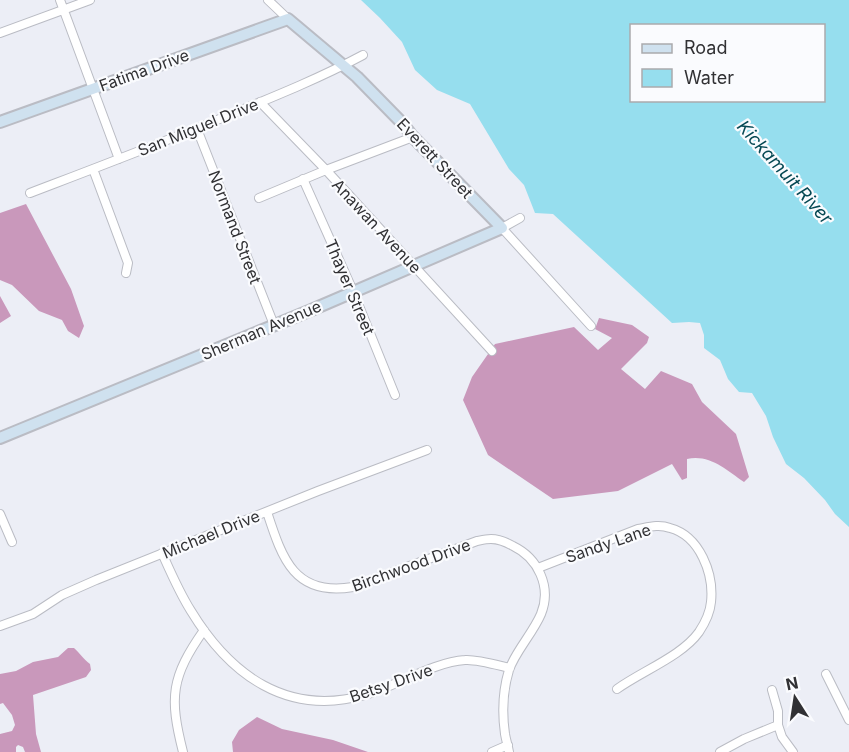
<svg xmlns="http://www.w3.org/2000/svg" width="849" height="752" viewBox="0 0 849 752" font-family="Inter,sans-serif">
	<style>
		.forest { fill: #c998bb }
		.water { fill: #96deee; fill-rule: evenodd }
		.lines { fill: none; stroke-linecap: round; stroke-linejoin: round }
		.street-casing { stroke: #babcc4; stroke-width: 10 }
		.secondary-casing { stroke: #babcc4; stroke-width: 14 }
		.street { stroke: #fff; stroke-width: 8 }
		.secondary { stroke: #cfe1ef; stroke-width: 10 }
		.labels { text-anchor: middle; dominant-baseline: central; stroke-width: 4.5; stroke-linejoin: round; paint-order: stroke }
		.street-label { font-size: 16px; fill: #313134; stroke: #fafbfe }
		.water-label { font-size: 18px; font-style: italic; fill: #064954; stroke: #fafbfe }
	</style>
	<rect width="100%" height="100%" fill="#eceef6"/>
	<!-- forest -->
	<path class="forest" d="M26,204L71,289L84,326L79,338L68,331L62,320L39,311L12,285L0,280V213Z
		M0,296L11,316L0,323Z
		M599,318L632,325L649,337L647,343L621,369L645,389L661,371L692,384L702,402L736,434L749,477L744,482C726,470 710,454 687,459V478L682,480L672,464L618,491L553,499L488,455L463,400L472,377L495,344L574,327L598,350L612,338L595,329Z
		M68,648H74C80,653 83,659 90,664L91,670L86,677L33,695L36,734L41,752H25L23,747L18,745L16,747V752H0V734L12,731L15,725L12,715L3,703L0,704V674L16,671L33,662L58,657Z
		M257,717L282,729L333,740L368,752H233L232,742L239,730Z"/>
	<!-- water -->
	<path class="water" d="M361,0H849V527L835,514L825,500L804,478L786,464L773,437L766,416L752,393L739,392L728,379L720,360L704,348V335L700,323L689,322L672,323L553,214L535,213L524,185L509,169L470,104L437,90L415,70L402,42L380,18ZM632,26H824V100H632Z"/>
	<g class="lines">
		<!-- street casing -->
		<g class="street-casing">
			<path id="street" d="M60,0L119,159
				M268,0L288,19
				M0,33L90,0
				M260,102L326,170L492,351
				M197,129L274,325
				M93,169L128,263L126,273
				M303,179L353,291L395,395
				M30,193C98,167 167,141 234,113C278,95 322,77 363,55
				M259,198L326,170L413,137
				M520,218L502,228L591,326
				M267,512C282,558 294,597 353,587L477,541C482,540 486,539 491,539C498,539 506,542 513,546C538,558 552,587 541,614C533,633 515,652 509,670C503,690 502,713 505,734C506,740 508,746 509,752
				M0,514L12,542
				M162,553C171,573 179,592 191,611C230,675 287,717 365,695C396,686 434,662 465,660C476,659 497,665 510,668
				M538,568L638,529C649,527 659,524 670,528C700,536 714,574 711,602C710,613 705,623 699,632C682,656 642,671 617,689
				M0,626L33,614L62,595L96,580L318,491L427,450
				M826,674L849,720
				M772,690L778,711V725L782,737L793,752
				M183,752C169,697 171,677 204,630
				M492,752L508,745
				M720,752L744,739L778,725"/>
		</g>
		<!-- secondary casing -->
		<g class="secondary-casing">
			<path id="secondary" d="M0,122L288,19L357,77L402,123L413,137L502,228L309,311L0,438"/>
		</g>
		<!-- street -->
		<use href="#street" class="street"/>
		<!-- secondary -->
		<use href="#secondary" class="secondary"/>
	</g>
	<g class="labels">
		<!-- street labels -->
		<g class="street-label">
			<text transform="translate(144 70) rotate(-20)">Fatima Drive</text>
			<text transform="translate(198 127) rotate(-22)">San Miguel Drive</text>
			<text transform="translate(435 158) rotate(47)">Everett Street</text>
			<text transform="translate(377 226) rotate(47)">Anawan Avenue</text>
			<text transform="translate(235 227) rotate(69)">Normand Street</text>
			<text transform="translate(350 287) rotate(67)">Thayer Street</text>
			<text transform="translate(261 330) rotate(-23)">Sherman Avenue</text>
			<text transform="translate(211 534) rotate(-22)">Michael Drive</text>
			<text transform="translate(608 543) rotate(-19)">Sandy Lane</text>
			<text transform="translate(411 565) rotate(-20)">Birchwood Drive</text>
			<text transform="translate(391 683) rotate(-19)">Betsy Drive</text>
		</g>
		<!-- water labels -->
		<g class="water-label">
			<text transform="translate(785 172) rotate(48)">Kickamuit River</text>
		</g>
	</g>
	<!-- legend -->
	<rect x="630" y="24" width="195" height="78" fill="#fafbfe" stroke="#aaaaad" stroke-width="1.5"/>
	<rect x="642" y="44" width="30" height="9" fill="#cfe1ef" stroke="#aaaaad" stroke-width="1.5"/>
	<text x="684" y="54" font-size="18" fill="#313134">Road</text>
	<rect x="642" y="69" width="30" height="18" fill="#96deee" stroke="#aaaaad" stroke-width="1.5"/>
	<text x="684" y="84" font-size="18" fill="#313134">Water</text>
	<!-- north arrow -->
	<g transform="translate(795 698) rotate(348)" stroke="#fafbfe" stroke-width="4.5" paint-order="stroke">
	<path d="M0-4.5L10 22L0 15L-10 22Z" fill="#313134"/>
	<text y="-9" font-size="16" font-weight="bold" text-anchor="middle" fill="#313134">N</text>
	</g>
</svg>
